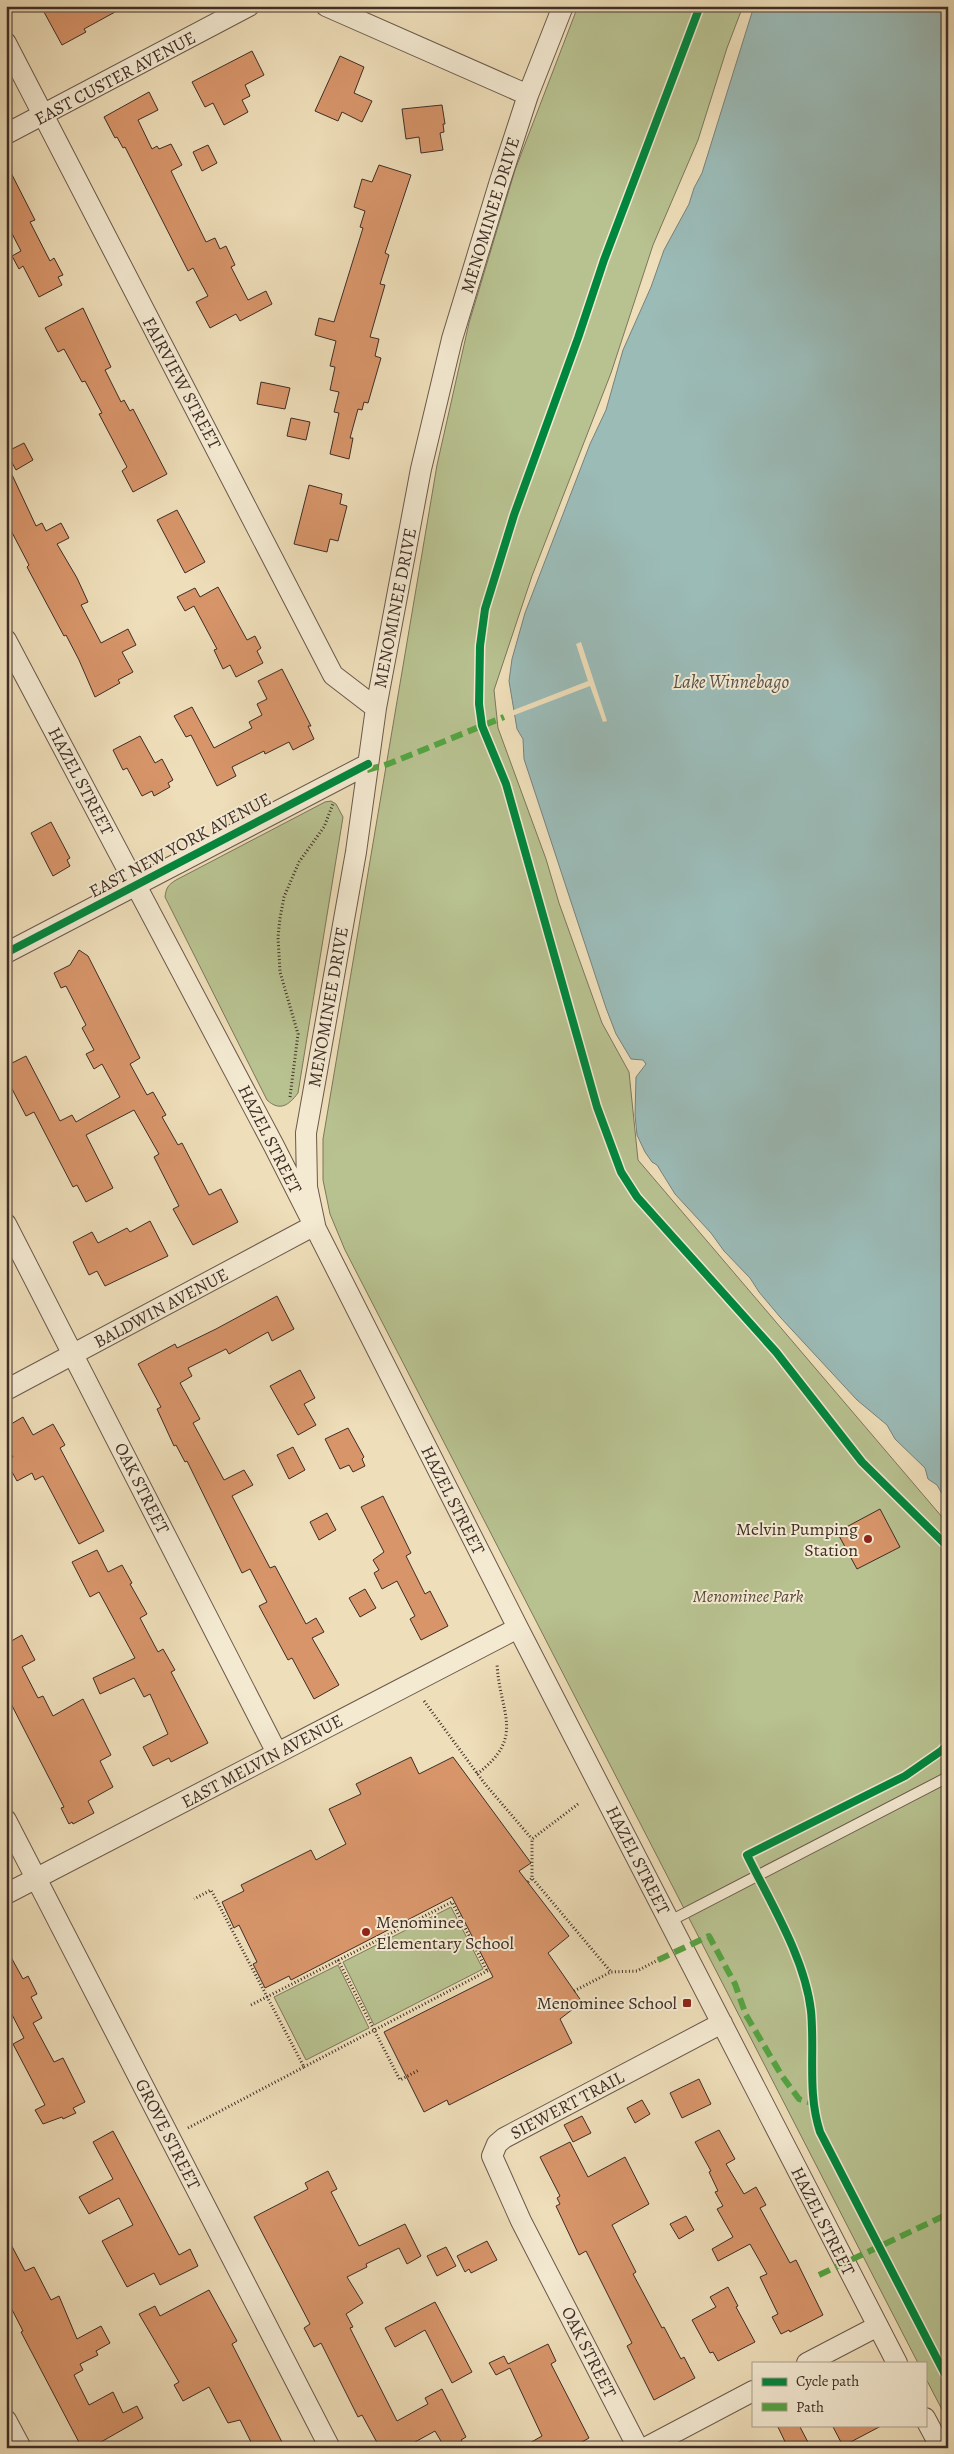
<svg xmlns="http://www.w3.org/2000/svg" width="954" height="2454" viewBox="0 0 954 2454" font-family="Alegreya,serif">
	<style>
		.green { fill: #b8c190; stroke: #7c775c }
		.water { fill: #9bbbb7; stroke: #76827d }
		.pier { fill: #eedeb9 }
		.building { fill: #d8956a; stroke: #3f2d27 }
		.lines { fill: none; stroke-linecap: round; stroke-linejoin: round }
		.service-casing { stroke: #6b594c; stroke-width: 12 }
		.minor-casing { stroke: #6b594c; stroke-width: 22 }
		.path { stroke: #3f2d27; stroke-width: 3; stroke-dasharray: 1 2.5; stroke-linecap: butt }
		.service { stroke: #f4ead2; stroke-width: 10 }
		.minor { stroke: #f4ead2; stroke-width: 20 }
		.quiet { stroke: #54a442; stroke-width: 6; stroke-dasharray: 12 6; stroke-linecap: butt }
		.cycleway-casing { stroke: #f4ead2; stroke-width: 11 }
		.cycleway { stroke: #00873e; stroke-width: 8 }
		.poi-dot { fill: #8f2418; stroke: #f4ead2; stroke-width: 2 }
		.labels { text-anchor: middle; dominant-baseline: central; stroke-width: 4; stroke-linejoin: round; paint-order: stroke }
		.street-label { font-size: 18px; fill: #3f2d27; stroke: #f4ead2 }
		.poi-label { font-size: 18px; fill: #3f2d27; stroke: #f4ead2; text-anchor: end }
		.park-label { font-size: 18px; font-style: italic; fill: #574b3c; stroke: #f4ead2 }
		.water-label { font-size: 19px; font-style: italic; fill: #56504b; stroke: #f4ead2 }
	</style>
	<rect width="100%" height="100%" fill="#eedeb9"/>
	<filter id="stains"><feTurbulence type="fractalNoise" baseFrequency=".004" numOctaves="4"/><feColorMatrix values="0 0 0 0 .2 0 0 0 0 .09 0 0 0 0 .02 0 0 0 .5 -.17"/></filter>
	<radialGradient id="worn" r=".72"><stop offset=".6" stop-color="#630" stop-opacity="0"/><stop offset="1" stop-color="#630" stop-opacity=".3"/></radialGradient>
	<!-- green -->
	<path class="green" d="M578,6H743L727,48L698,140L653,245L611,373L532,576L494,690L498,728L546,859L559,903L602,1023L629,1072L638,1160L948,1524V2421L925,2377V2363H918L345,1250L330,1214L323,1180V1139L437,465L469,323L515,170Z
		M331,801L336,804L343,817L298,1093C289,1105 280,1112 267,1100L165,897C166,888 168,885 176,880L325,802Z
		M451,1907L483,1969L374,2025L343,1962Z
		M338,1965L369,2028L306,2060L274,1997Z"/>
	<!-- water -->
	<path class="water" d="M754,6H948V1504L937,1485L928,1479L925,1468L895,1439L887,1425L857,1400L780,1317L759,1292L750,1278L724,1251L711,1233L675,1194L657,1165L652,1162L645,1152L637,1135L635,1115L636,1077L646,1064L643,1060L631,1059L616,1034L606,1008L524,759L523,739L517,729L509,681L512,659L525,613L590,444L606,410L623,350L651,287L664,250L689,204L694,188L702,173Z"/>
	<!-- pier -->
	<path class="pier" d="M581,642L607,721L603,722L590,686L512,716L511,711L588,681L576,644Z"/>
	<!-- building -->
	<path class="building" d="M54,6H71L74,11L83,6H126L84,29L86,32L62,45L44,12Z
		M252,51L264,75L245,85L250,96L242,100L248,112L224,125L213,103L205,107L192,82Z
		M340,56L364,67L354,93L372,101L362,122L342,112L338,121L315,111Z
		M149,92L158,110L138,120L152,149L157,146L159,149L171,144L182,165L171,171L206,242L215,238L220,249L226,246L235,265L231,267L248,300L266,291L272,304L240,321L236,314L210,328L196,302L208,296L193,268L188,271L125,147L123,148L117,137L115,138L104,117Z
		M442,105L445,124H443L444,132L440,133L443,150L421,153L419,137L406,139L402,109Z
		M208,145L217,163L202,171L193,152Z
		M6,163L35,220L30,222L50,261L54,258L63,275L58,277L62,285L39,297L23,266L19,269L12,256L21,251L6,222Z
		M379,165L411,175L385,253L389,255L380,284L385,285L370,337L379,339L375,356L381,358L368,403L364,402L362,410L358,409L350,438H353L349,459L330,454L339,413L334,412L339,392L330,390L335,367L330,366L336,341L315,335L319,318L334,322L363,228L360,227L365,211L354,207L362,179L372,182Z
		M83,308L111,367L105,370L121,402L124,400L130,411L133,409L167,474L133,492L122,471L127,467L99,414L102,413L85,381L82,382L64,349L58,352L45,328Z
		M261,382L290,388L285,409L257,404Z
		M291,418L310,422L306,440L287,436Z
		M24,443L33,460L16,470L6,452Z
		M6,462L36,526L42,523L46,531L61,523L69,538L57,544L77,578L88,602L81,605L101,643L128,629L136,645L122,652L133,672L118,680L120,683L95,697L79,660L66,635L64,636L27,567L29,565L6,521Z
		M309,485L342,494L340,504L347,506L338,541L330,539L327,552L294,544Z
		M177,510L205,562L185,573L157,520Z
		M218,587L247,640L255,636L261,648L257,651L263,663L236,677L230,665L223,669L214,650L217,649L194,606L185,611L177,597L195,588L200,597Z
		M282,669L311,726H308L314,739L293,750L289,742L265,754L264,751L232,767L236,776L217,786L191,735L186,737L174,716L192,707L214,748L252,728L249,722L262,715L257,704L267,699L258,681Z
		M140,736L155,763L162,759L173,780L168,783L170,787L154,796L152,791L142,796L127,768L123,770L113,750Z
		M51,822L70,858L67,860L70,866L53,876L31,833Z
		M79,950L88,956L140,1058L130,1064L147,1095L153,1092L166,1115L162,1117L178,1145L182,1143L209,1195L221,1189L238,1222L193,1245L173,1209L179,1206L154,1157L159,1154L134,1110L86,1135L113,1188L86,1202L77,1185L73,1187L34,1112L26,1116L11,1087L6,1090V1066L26,1056L60,1121L72,1115L76,1122L120,1097L102,1064L94,1069L86,1054L94,1050L82,1028L86,1025L66,986L61,988L54,973L70,965Z
		M150,1221L168,1256L105,1286L97,1271L89,1275L73,1242L92,1232L98,1243L127,1228L130,1232Z
		M277,1296L294,1329L272,1341L268,1332L229,1354L226,1349L188,1368L192,1376L180,1383L200,1419L193,1423L224,1480L244,1470L253,1485L232,1496L270,1568L275,1566L306,1624L316,1618L324,1632L312,1638L339,1685L314,1699L292,1658L288,1660L259,1606L267,1602L250,1569L242,1573L187,1461L185,1462L176,1445L174,1446L157,1409L161,1407L138,1364L175,1344L177,1348L216,1329Z
		M300,1370L315,1398L304,1404L316,1425L298,1435L270,1386Z
		M23,1417L33,1435L53,1424L65,1445L60,1448L104,1531L79,1544L43,1476L35,1480L32,1473L17,1481L6,1461L13,1457L6,1445V1427Z
		M348,1428L364,1457L362,1459L365,1466L353,1472L349,1465L340,1469L325,1439Z
		M293,1447L305,1470L289,1479L277,1455Z
		M383,1496L411,1553L406,1556L425,1594L430,1591L448,1626L421,1640L410,1619L415,1616L397,1581L382,1589L374,1573L379,1570L373,1560L384,1552L361,1507Z
		M880,1509L900,1547L857,1569L837,1532Z
		M327,1513L336,1530L319,1540L310,1522Z
		M97,1550L108,1572L122,1565L132,1583L130,1584L147,1614L140,1618L158,1652L163,1649L175,1670L171,1672L208,1743L171,1762L169,1758L153,1766L143,1747L168,1734L150,1694L144,1697L134,1678L100,1694L93,1678L135,1658L99,1592L90,1597L72,1562Z
		M365,1589L376,1608L360,1617L349,1598Z
		M22,1635L35,1660L22,1667L38,1698L43,1696L53,1716L83,1699L111,1755L100,1761L113,1787L88,1801L94,1813L73,1824L72,1822L69,1824L61,1808L64,1807L6,1694V1644Z
		M411,1757L419,1774L453,1757L531,1863L519,1871L569,1936L548,1953L582,2002L560,2019L572,2043L449,2105L447,2100L424,2112L384,2032L493,1977L452,1897L291,1980L289,1976L265,1988L253,1964L257,1962L239,1925L234,1928L222,1902L244,1891L241,1885L311,1850L316,1860L346,1844L329,1809L361,1794L356,1784Z
		M6,1948L23,1979L28,1976L37,1994L31,1997L42,2018L33,2023L54,2062L63,2058L85,2102L73,2108L76,2113L63,2119L62,2117L43,2124L35,2110L45,2105L13,2044L24,2038L6,2003Z
		M699,2079L711,2104L682,2118L670,2093Z
		M642,2100L650,2114L635,2123L627,2108Z
		M582,2116L591,2133L573,2142L564,2125Z
		M719,2130L735,2159L726,2164L744,2194L756,2187L766,2205L760,2208L790,2263L796,2260L823,2315L790,2332L789,2330L781,2334L772,2317L778,2314L760,2277L767,2274L750,2244L718,2261L712,2249L733,2237L717,2209L723,2206L715,2192L718,2191L709,2172L711,2171L695,2142Z
		M113,2131L179,2255L190,2249L198,2266L160,2285L154,2273L127,2287L102,2241L133,2225L119,2198L89,2214L79,2197L113,2179L93,2142Z
		M570,2142L588,2177L625,2157L649,2204L612,2225L636,2272L633,2274L662,2328L664,2327L681,2359L684,2357L695,2378L654,2400L627,2346L632,2343L586,2251L579,2255L556,2206L560,2204L557,2198L560,2196L540,2157Z
		M328,2171L337,2189L331,2192L359,2246L405,2224L421,2256L407,2264L399,2248L366,2264L367,2267L347,2277L363,2303L346,2314L353,2327L350,2328L397,2421L428,2404L425,2398L442,2389L466,2437L461,2440L463,2443L454,2448H445L435,2431L404,2448H380L362,2415L358,2417L321,2343L314,2347L304,2328L310,2324L254,2217L308,2189L305,2183Z
		M686,2216L694,2230L679,2239L670,2224Z
		M6,2235L25,2271L34,2267L51,2300L59,2296L77,2339L101,2326L110,2343L96,2351L98,2355L80,2364L83,2370L74,2375L89,2405L113,2392L123,2413L137,2406L143,2418L101,2442L104,2448H82L21,2332L23,2331L6,2298Z
		M487,2241L497,2260L471,2273L469,2269L465,2272L457,2256Z
		M446,2247L456,2266L437,2276L427,2256Z
		M728,2287L738,2306L736,2307L755,2342L718,2361L713,2352L710,2353L692,2320L716,2307L710,2297Z
		M209,2290L237,2341L232,2344L285,2448H254L240,2420L228,2423L209,2387L183,2401L174,2385L179,2382L139,2314L155,2306L160,2316Z
		M435,2302L472,2372L452,2383L425,2330L395,2347L385,2328Z
		M548,2344L556,2361L551,2364L589,2438L571,2448H521L542,2436L510,2368L496,2375L489,2363L504,2356L508,2364Z
		M777,2425H799L811,2448H788Z
		M832,2425H883L843,2446Z"/>
	<g class="lines">
		<!-- service casing -->
		<g class="service-casing">
			<path id="service" d="M670,1921L948,1777"/>
		</g>
		<!-- minor casing -->
		<g class="minor-casing">
			<path id="minor" d="M326,6L528,95
				M6,43L333,675L376,708
				M6,134L249,6
				M6,640L274,1146L518,1628L897,2363
				M6,953L368,764
				M6,1224L277,1753
				M6,1390L315,1225L307,1187L306,1133L356,852L376,708L421,469L452,339L500,181L528,95L563,6
				M6,1820L330,2448
				M6,1894L518,1628
				M807,2363L878,2326
				M925,2418L941,2448
				M6,2420L21,2448
				M638,2448L521,2221L492,2156L497,2144L504,2138L722,2023
				M645,2448L753,2391"/>
		</g>
		<!-- path -->
		<path class="path" d="M290,1097L298,1034L280,972L278,937L280,918L284,897L299,862L324,827L333,804
			M424,1701L485,1784L532,1839
			M477,1774C527,1736 499,1713 497,1663
			M578,1804L532,1839V1878L611,1972
			M528,1882L532,1878
			M338,1960L400,2080L419,2070
			M574,1991L611,1972L637,1971L658,1960
			M251,2005L452,1902L487,1971
			M304,2067L489,1970
			M188,2128L304,2067L211,1890L194,1899"/>
		<!-- service -->
		<use href="#service" class="service"/>
		<!-- minor -->
		<use href="#minor" class="minor"/>
		<!-- quiet -->
		<path class="quiet" d="M367,770L388,764L504,717
			M658,1960L709,1936L735,1984L746,2015L782,2076L799,2099L812,2103
			M819,2275L948,2214"/>
		<!-- cycleway casing -->
		<g class="cycleway-casing">
			<path id="cycleway" d="M700,6L604,260L578,338L514,515L485,609L480,646L479,704L482,726L506,784L597,1107L621,1172L637,1197L776,1352L862,1462L948,1547
				M6,953L368,764
				M948,1744L941,1751L905,1776L747,1855C770,1902 805,1958 811,2011C815,2052 807,2092 820,2132L948,2380"/>
		</g>
		<!-- cycleway -->
		<use href="#cycleway" class="cycleway"/>
	</g>
	<!-- markers -->
	<g class="poi-dot">
		<circle cx="868" cy="1539" r="5"/>
		<circle cx="366" cy="1932" r="5"/>
		<rect x="682" y="1998" width="10" height="10" rx="2.5"/>
	</g>
	<g class="labels">
		<!-- street labels -->
		<g class="street-label">
			<text transform="translate(115 78) rotate(-28)">EAST CUSTER AVENUE</text>
			<text transform="translate(490 215) rotate(-73)">MENOMINEE DRIVE</text>
			<text transform="translate(182 383) rotate(62)">FAIRVIEW STREET</text>
			<text transform="translate(395 608) rotate(-79)">MENOMINEE DRIVE</text>
			<text transform="translate(81 781) rotate(62)">HAZEL STREET</text>
			<text transform="translate(180 845) rotate(-28)">EAST NEW YORK AVENUE</text>
			<text transform="translate(328 1007) rotate(-80)">MENOMINEE DRIVE</text>
			<text transform="translate(270 1139) rotate(63)">HAZEL STREET</text>
			<text transform="translate(161 1308) rotate(-28)">BALDWIN AVENUE</text>
			<text transform="translate(142 1488) rotate(63)">OAK STREET</text>
			<text transform="translate(453 1500) rotate(63)">HAZEL STREET</text>
			<text transform="translate(262 1761) rotate(-28)">EAST MELVIN AVENUE</text>
			<text transform="translate(638 1860) rotate(63)">HAZEL STREET</text>
			<text transform="translate(567 2105) rotate(-28)">SIEWERT TRAIL</text>
			<text transform="translate(168 2134) rotate(63)">GROVE STREET</text>
			<text transform="translate(823 2221) rotate(63)">HAZEL STREET</text>
			<text transform="translate(589 2352) rotate(63)">OAK STREET</text>
		</g>
		<!-- poi labels -->
		<g class="poi-label">
			<text x="858" y="1529">Melvin Pumping<tspan x="858" dy="21">Station</tspan></text>
			<text x="376" y="1922" text-anchor="start">Menominee<tspan x="376" dy="21">Elementary School</tspan></text>
			<text x="677" y="2003">Menominee School</text>
		</g>
		<!-- park labels -->
		<g class="park-label">
			<text x="748" y="1596">Menominee Park</text>
		</g>
		<!-- water labels -->
		<g class="water-label">
			<text x="731" y="682">Lake Winnebago</text>
		</g>
	</g>
	<!-- margin -->
	<rect width="954" height="2454" fill="none" stroke="#eedeb9" stroke-width="25"/>
	<rect x="8" y="8" width="939" height="2439" fill="none" stroke="#3f2d27" stroke-width="2.5"/>
	<rect x="12" y="12" width="929" height="2429" fill="none" stroke="#3f2d27"/>
	<!-- legend -->
	<rect x="752" y="2362" width="175" height="65" fill="#f4ead2" stroke="#ac9e8e"/>
	<rect x="762" y="2378" width="25" height="8" fill="#00873e" stroke="#ac9e8e"/>
	<text x="796" y="2386" font-size="15" fill="#3f2d27">Cycle path</text>
	<rect x="762" y="2403" width="25" height="8" fill="#54a442" stroke="#ac9e8e"/>
	<text x="796" y="2412" font-size="15" fill="#3f2d27">Path</text>
	<rect width="100%" height="100%" filter="url(#stains)"/>
	<rect width="100%" height="100%" fill="url(#worn)"/>
</svg>
